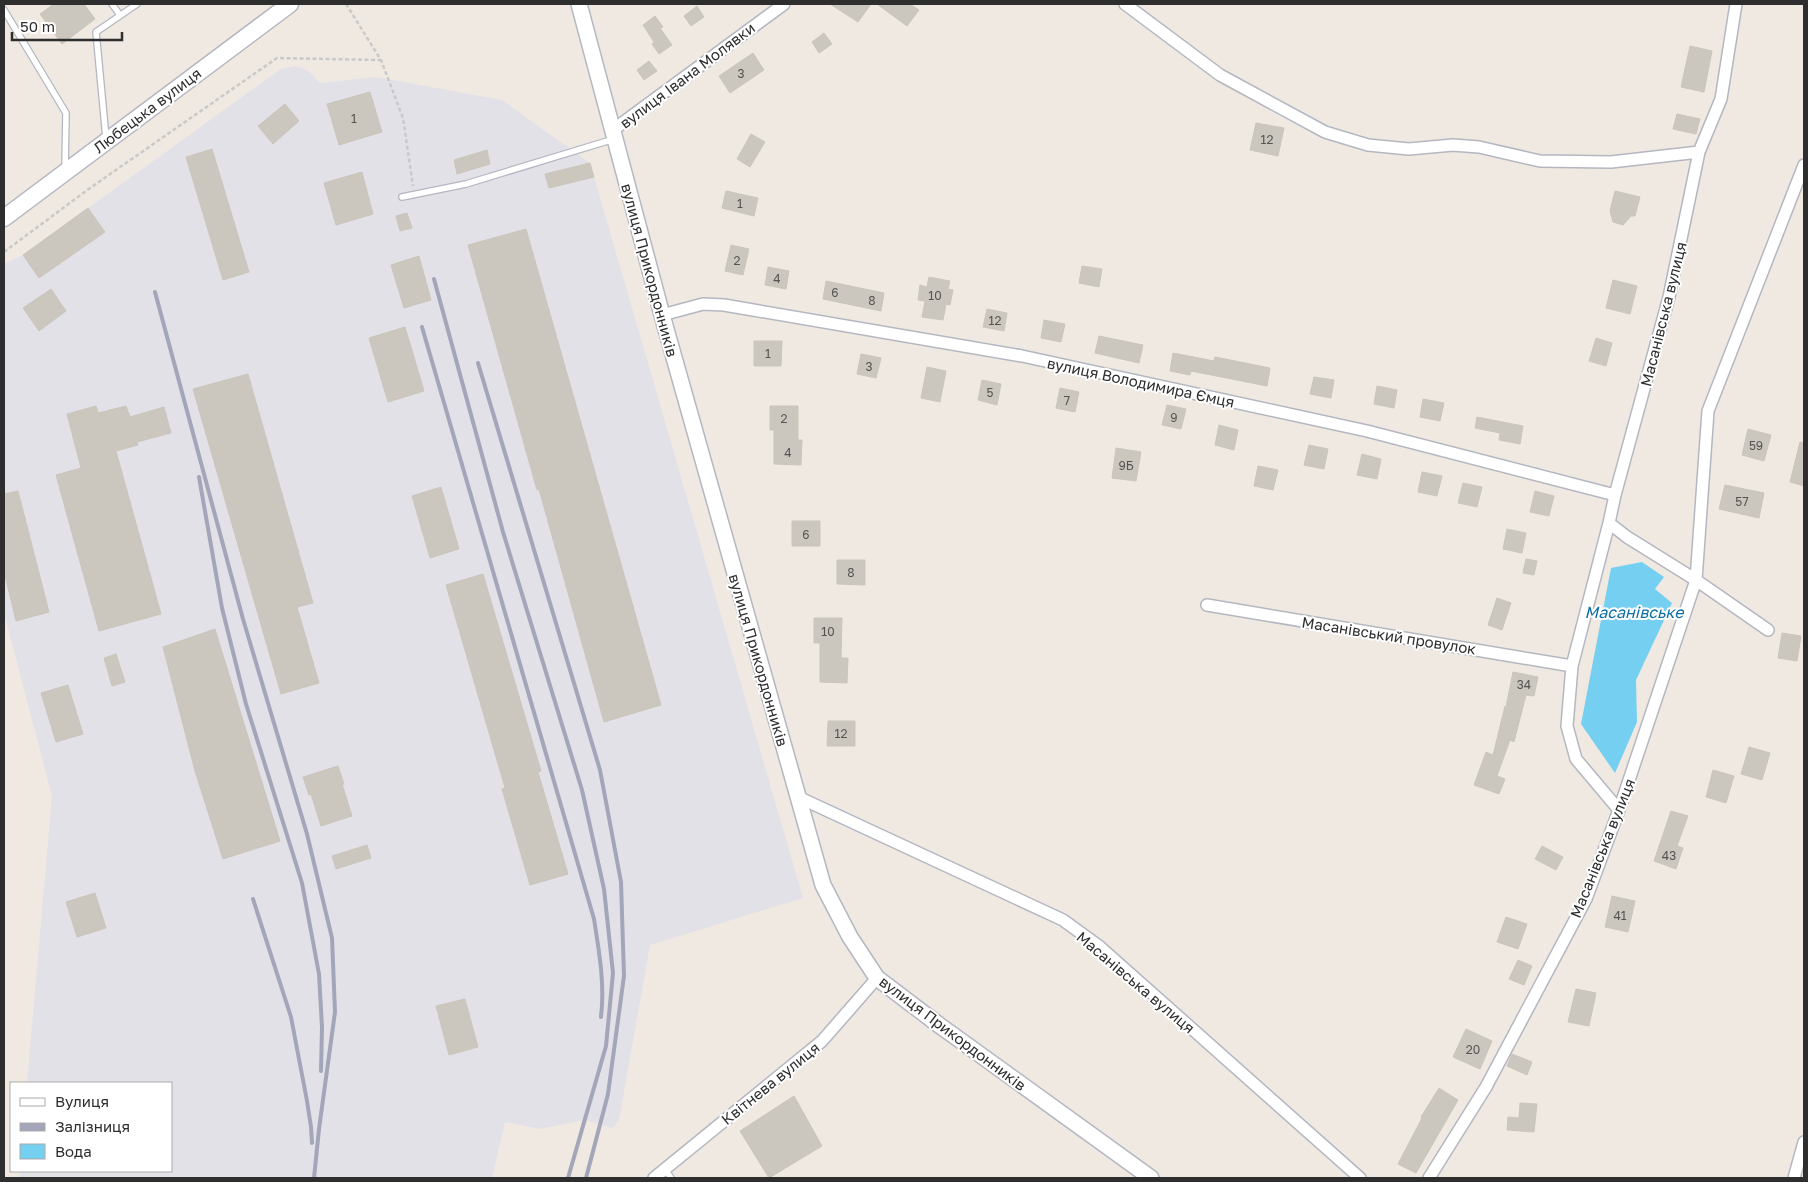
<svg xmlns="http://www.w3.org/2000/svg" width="1808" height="1182" viewBox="0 0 1808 1182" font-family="'Golos Text',sans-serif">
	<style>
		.industrial { fill: #e3e1e8 }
		.water { fill: #75cff0 }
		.building { fill: #cbc7bf; stroke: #cbc5ba }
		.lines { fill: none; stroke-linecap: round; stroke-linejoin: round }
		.service-casing { stroke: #b4b7c1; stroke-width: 8 }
		.minor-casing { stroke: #b4b7c1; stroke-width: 14 }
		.tertiary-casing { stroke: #b4b7c1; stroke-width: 18 }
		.secondary-casing { stroke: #b4b7c1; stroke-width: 19 }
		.path { stroke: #c9c9c9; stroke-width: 2.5; stroke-dasharray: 4 2.5; stroke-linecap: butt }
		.service { stroke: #fff; stroke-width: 5.5 }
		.minor { stroke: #fff; stroke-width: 11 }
		.tertiary { stroke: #fff; stroke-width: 15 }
		.secondary { stroke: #fff; stroke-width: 16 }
		.rail { stroke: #a3a6b8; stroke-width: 4 }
		.labels { text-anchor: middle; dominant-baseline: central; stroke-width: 4; stroke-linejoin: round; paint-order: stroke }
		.number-label { font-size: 12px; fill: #555452 }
		.street-label { font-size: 15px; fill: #2e2e2e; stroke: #fff }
		.water-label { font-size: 16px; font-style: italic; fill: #0d6fa3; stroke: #fff }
	</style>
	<rect width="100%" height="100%" fill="#efe9e1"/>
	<!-- industrial -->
	<path class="industrial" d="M296,66L309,71L320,83L376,77L502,100L590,163L803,898L650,945L619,1120L613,1128L584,1120L540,1129L505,1122L492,1178H19L20,1171H171V1083H27L52,796L4,613V264L23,255L88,208L281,69Z"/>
	<!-- water -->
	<path class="water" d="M1642,562L1664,577L1655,589L1672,603L1636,680L1637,722L1615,773L1581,724L1611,568Z"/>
	<!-- building -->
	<path class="building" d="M54,4H84L95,19L62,44L40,14Z
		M830,4H871L858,22Z
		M877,4H910L919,10L907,26Z
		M697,6L704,17L691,26L684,16Z
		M655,16L663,27L660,28L672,45L659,54L652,44L654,42L643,25Z
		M824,33L832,44L819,53L812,42Z
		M1690,46L1712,51L1704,92L1681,87Z
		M753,53L764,70L730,93L719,76Z
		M649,61L657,71L644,80L637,70Z
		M370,92L382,132L339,145L327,104Z
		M285,104L299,121L273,144L258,126Z
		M1677,114L1700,119L1696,134L1673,129Z
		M1256,123L1284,128L1278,156L1250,150Z
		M751,134L765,142L750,167L737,159Z
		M212,149L249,272L223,280L186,157Z
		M487,150L490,164L457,174L454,160Z
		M590,163L594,177L549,188L545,174Z
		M362,172L373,214L336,225L324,183Z
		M726,191L758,198L754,216L722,208Z
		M1615,191L1640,197L1635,216H1631L1623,225L1613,222L1610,211Z
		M88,208L105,232L39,278L23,255Z
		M407,213L412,228L400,231L396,216Z
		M526,229L661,705L604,722L539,489L537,490L468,245Z
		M731,245L749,249L743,275L725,271Z
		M419,256L431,300L404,308L391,265Z
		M1082,266L1102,269L1099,287L1079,283Z
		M768,267L789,271L786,289L765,285Z
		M929,277L950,281L948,289L953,290L950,305L946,304L943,320L922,317L925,301L918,300L920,285L927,287Z
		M1613,280L1637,286L1630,314L1606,308Z
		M826,281L884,293L881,311L823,299Z
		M51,289L66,311L39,331L23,308Z
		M987,309L1007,313L1004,331L983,327Z
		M1044,320L1065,324L1061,342L1041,338Z
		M405,327L424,391L388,402L369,338Z
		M1099,336L1143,345L1139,363L1095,353Z
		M1596,338L1612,343L1606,366L1589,361Z
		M754,341H782L781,366H754Z
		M1173,353L1214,361L1215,357L1270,368L1267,386L1191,371L1190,375L1170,371Z
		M861,354L881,358L876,378L857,374Z
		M927,367L946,371L940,402L921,398Z
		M248,374L313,603L297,607L319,683L281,694L193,389Z
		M1314,377L1334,380L1331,398L1310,394Z
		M982,380L1001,384L997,405L978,400Z
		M1377,386L1397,390L1394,408L1374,404Z
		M1060,388L1079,392L1075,412L1056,408Z
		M1423,399L1444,403L1440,421L1420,417Z
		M1167,405L1186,409L1181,429L1162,425Z
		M96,406L98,413L126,406L130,417L164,407L171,433L137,442L138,445L116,451L161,614L99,631L56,475L81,468L67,414Z
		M770,406H798V440H802L801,465L774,464V430H770Z
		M1477,417L1523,426L1520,444L1499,440L1500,433L1475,428Z
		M1219,425L1238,430L1234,450L1215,445Z
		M1748,429L1771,435L1764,461L1742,455Z
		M1800,442L1804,443V486L1790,482Z
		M1309,445L1328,449L1324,469L1304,465Z
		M1116,448L1141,452L1136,481L1112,478Z
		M1362,454L1381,459L1377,479L1357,475Z
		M1258,466L1278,470L1273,490L1254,486Z
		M1422,472L1442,476L1437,496L1418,492Z
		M1463,483L1482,487L1477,507L1458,503Z
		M1725,485L1764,493L1759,518L1719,509Z
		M441,487L459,549L430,558L412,496Z
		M18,491L49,612L16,621L4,571V494Z
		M1535,491L1554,496L1549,516L1530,512Z
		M792,521H820V546H792Z
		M1507,529L1526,533L1522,553L1503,549Z
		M1526,559L1537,561L1534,575L1523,573Z
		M837,560H865V585L837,584Z
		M483,574L541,771L538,772L568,874L530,885L502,789L505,788L446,585Z
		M1497,598L1511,603L1502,630L1488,625Z
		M814,618H842L841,658H848L847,683L820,682V643H814Z
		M215,629L280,841L223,859L195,771L163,647Z
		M1782,633L1801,636L1797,661L1778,658Z
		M116,654L125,682L112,686L104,658Z
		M1513,672L1538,677L1534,696L1526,695L1514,742L1510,740L1497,776L1505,779L1499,794L1474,785L1486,752L1493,755L1505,706L1506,707Z
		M68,685L83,734L56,742L41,693Z
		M828,721H855V746H827Z
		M1749,747L1770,753L1762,780L1741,774Z
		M338,766L344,784H342L352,816L321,826L311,794L309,795L303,777Z
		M1713,770L1734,776L1726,803L1706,797Z
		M1671,811L1688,816L1677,846L1683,848L1676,869L1654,861Z
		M367,845L371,858L336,869L332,856Z
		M1542,846L1563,857L1556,870L1535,859Z
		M95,893L106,928L77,937L66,902Z
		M1612,896L1635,901L1628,932L1605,927Z
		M1506,917L1527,924L1518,949L1497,942Z
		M1518,960L1532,966L1524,985L1509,979Z
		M1576,989L1596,993L1589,1026L1568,1022Z
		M465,999L478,1047L449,1055L436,1006Z
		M1466,1029L1492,1041L1480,1069L1453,1057Z
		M1512,1054L1532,1062L1527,1075L1507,1066Z
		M1439,1088L1458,1100L1416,1173L1398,1164L1422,1118L1421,1117Z
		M794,1096L822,1146L769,1178L740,1131Z
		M1520,1103L1537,1104L1534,1132L1507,1130L1508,1117L1519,1118Z"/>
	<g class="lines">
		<!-- service casing -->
		<g class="service-casing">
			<path id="service" d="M112,4L120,15
				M4,10L66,113L65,168
				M106,138L96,32L137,4
				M402,197L466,184L614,139
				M665,1169L671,1178"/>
		</g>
		<!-- minor casing -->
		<g class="minor-casing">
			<path id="minor" d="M1125,4L1220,75L1325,132L1368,145L1409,149L1453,145L1479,147L1540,161L1611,162L1699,152
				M1736,4L1721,99L1699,152L1669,297L1615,495L1609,523L1627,537L1696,580L1768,630
				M613,130L784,4
				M662,315L703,304L724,305L1022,356L1367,431L1615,495
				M1609,523L1572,666L1567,726L1576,759L1619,810
				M1207,605L1572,666
				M798,797L1063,920L1100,947L1360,1178
				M654,1178L822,1041L877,978
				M1429,1178L1486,1087L1586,899L1619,810L1696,580L1708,411L1804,165
				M1794,1178L1804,1142"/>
		</g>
		<!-- tertiary casing -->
		<g class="tertiary-casing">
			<path id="tertiary" d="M579,4L662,315L823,885L850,937L877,978L939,1025L1151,1178"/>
		</g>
		<!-- secondary casing -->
		<g class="secondary-casing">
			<path id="secondary" d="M4,218L290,4"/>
		</g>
		<!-- path -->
		<path class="path" d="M346,4L381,60L403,118L413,186
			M4,252L90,188L277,58L381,60"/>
		<!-- service -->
		<use href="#service" class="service"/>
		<!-- minor -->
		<use href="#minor" class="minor"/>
		<!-- tertiary -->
		<use href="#tertiary" class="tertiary"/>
		<!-- secondary -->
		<use href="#secondary" class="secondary"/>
		<!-- rail -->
		<path class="rail" d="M434,279L503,532L582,790L604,889L613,973L606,1046L568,1178
			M155,292L243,619L307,834L332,938L335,1012L319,1129L314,1178
			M422,327L594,919C599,951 605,984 601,1017
			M478,363L600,770L621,882L624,976L608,1094L586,1178
			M199,477L222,608L246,704L302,883L319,974L322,1027L321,1071
			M253,899L291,1017L307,1101L311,1127L312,1143"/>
	</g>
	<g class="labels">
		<!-- number labels -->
		<g class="number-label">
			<text x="741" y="73">3</text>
			<text x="354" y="118">1</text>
			<text x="1267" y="139">12</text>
			<text x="740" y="203">1</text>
			<text x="737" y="260">2</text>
			<text x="777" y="278">4</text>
			<text x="835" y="292">6</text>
			<text x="935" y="295">10</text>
			<text x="872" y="300">8</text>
			<text x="995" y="320">12</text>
			<text x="768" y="353">1</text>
			<text x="869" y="366">3</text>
			<text x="990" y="392">5</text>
			<text x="1067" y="400">7</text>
			<text x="1174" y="417">9</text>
			<text x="784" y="418">2</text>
			<text x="1756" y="445">59</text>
			<text x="788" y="452">4</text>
			<text x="1126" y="465">9Б</text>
			<text x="1742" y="501">57</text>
			<text x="806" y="534">6</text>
			<text x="851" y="572">8</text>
			<text x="828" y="631">10</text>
			<text x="1524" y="684">34</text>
			<text x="841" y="733">12</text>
			<text x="1669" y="855">43</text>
			<text x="1620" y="915">41</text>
			<text x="1473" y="1049">20</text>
		</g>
		<!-- street labels -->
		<g class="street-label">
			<text transform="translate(687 75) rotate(-37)">вулиця Івана Молявки</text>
			<text transform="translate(147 110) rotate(-37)">Любецька вулиця</text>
			<text transform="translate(650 270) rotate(75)">вулиця Прикордонників</text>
			<text transform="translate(1663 314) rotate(-76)">Масанівська вулиця</text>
			<text transform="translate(1141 382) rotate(12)">вулиця Володимира Ємця</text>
			<text transform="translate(1389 635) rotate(9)">Масанівський провулок</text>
			<text transform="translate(759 660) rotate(74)">вулиця Прикордонників</text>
			<text transform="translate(1602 848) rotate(-68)">Масанівська вулиця</text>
			<text transform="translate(1136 982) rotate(40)">Масанівська вулиця</text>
			<text transform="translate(953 1033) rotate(37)">вулиця Прикордонників</text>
			<text transform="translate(770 1083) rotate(-39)">Квітнева вулиця</text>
		</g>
		<!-- water labels -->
		<g class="water-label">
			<text x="1634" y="612">Масанівське</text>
		</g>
	</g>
	<!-- border -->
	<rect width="1808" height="1182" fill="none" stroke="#2e2e2e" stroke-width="10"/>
	<!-- legend -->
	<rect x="10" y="1082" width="162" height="90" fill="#ffffff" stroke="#ababab"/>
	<rect x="20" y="1098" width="25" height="8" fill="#ffffff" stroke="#ababab"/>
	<text x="55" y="1107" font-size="15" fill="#2e2e2e">Вулиця</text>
	<rect x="20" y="1123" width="25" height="8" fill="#a3a6b8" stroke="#ababab"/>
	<text x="55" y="1132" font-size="15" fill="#2e2e2e">Залізниця</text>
	<rect x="20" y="1144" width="25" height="15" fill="#75cff0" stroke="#ababab"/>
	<text x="55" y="1157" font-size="15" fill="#2e2e2e">Вода</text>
	<!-- scale -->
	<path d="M12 32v8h110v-8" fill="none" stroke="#2e2e2e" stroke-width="2.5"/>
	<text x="20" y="32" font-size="15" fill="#2e2e2e" stroke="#ffffff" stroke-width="4" paint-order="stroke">50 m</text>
</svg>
